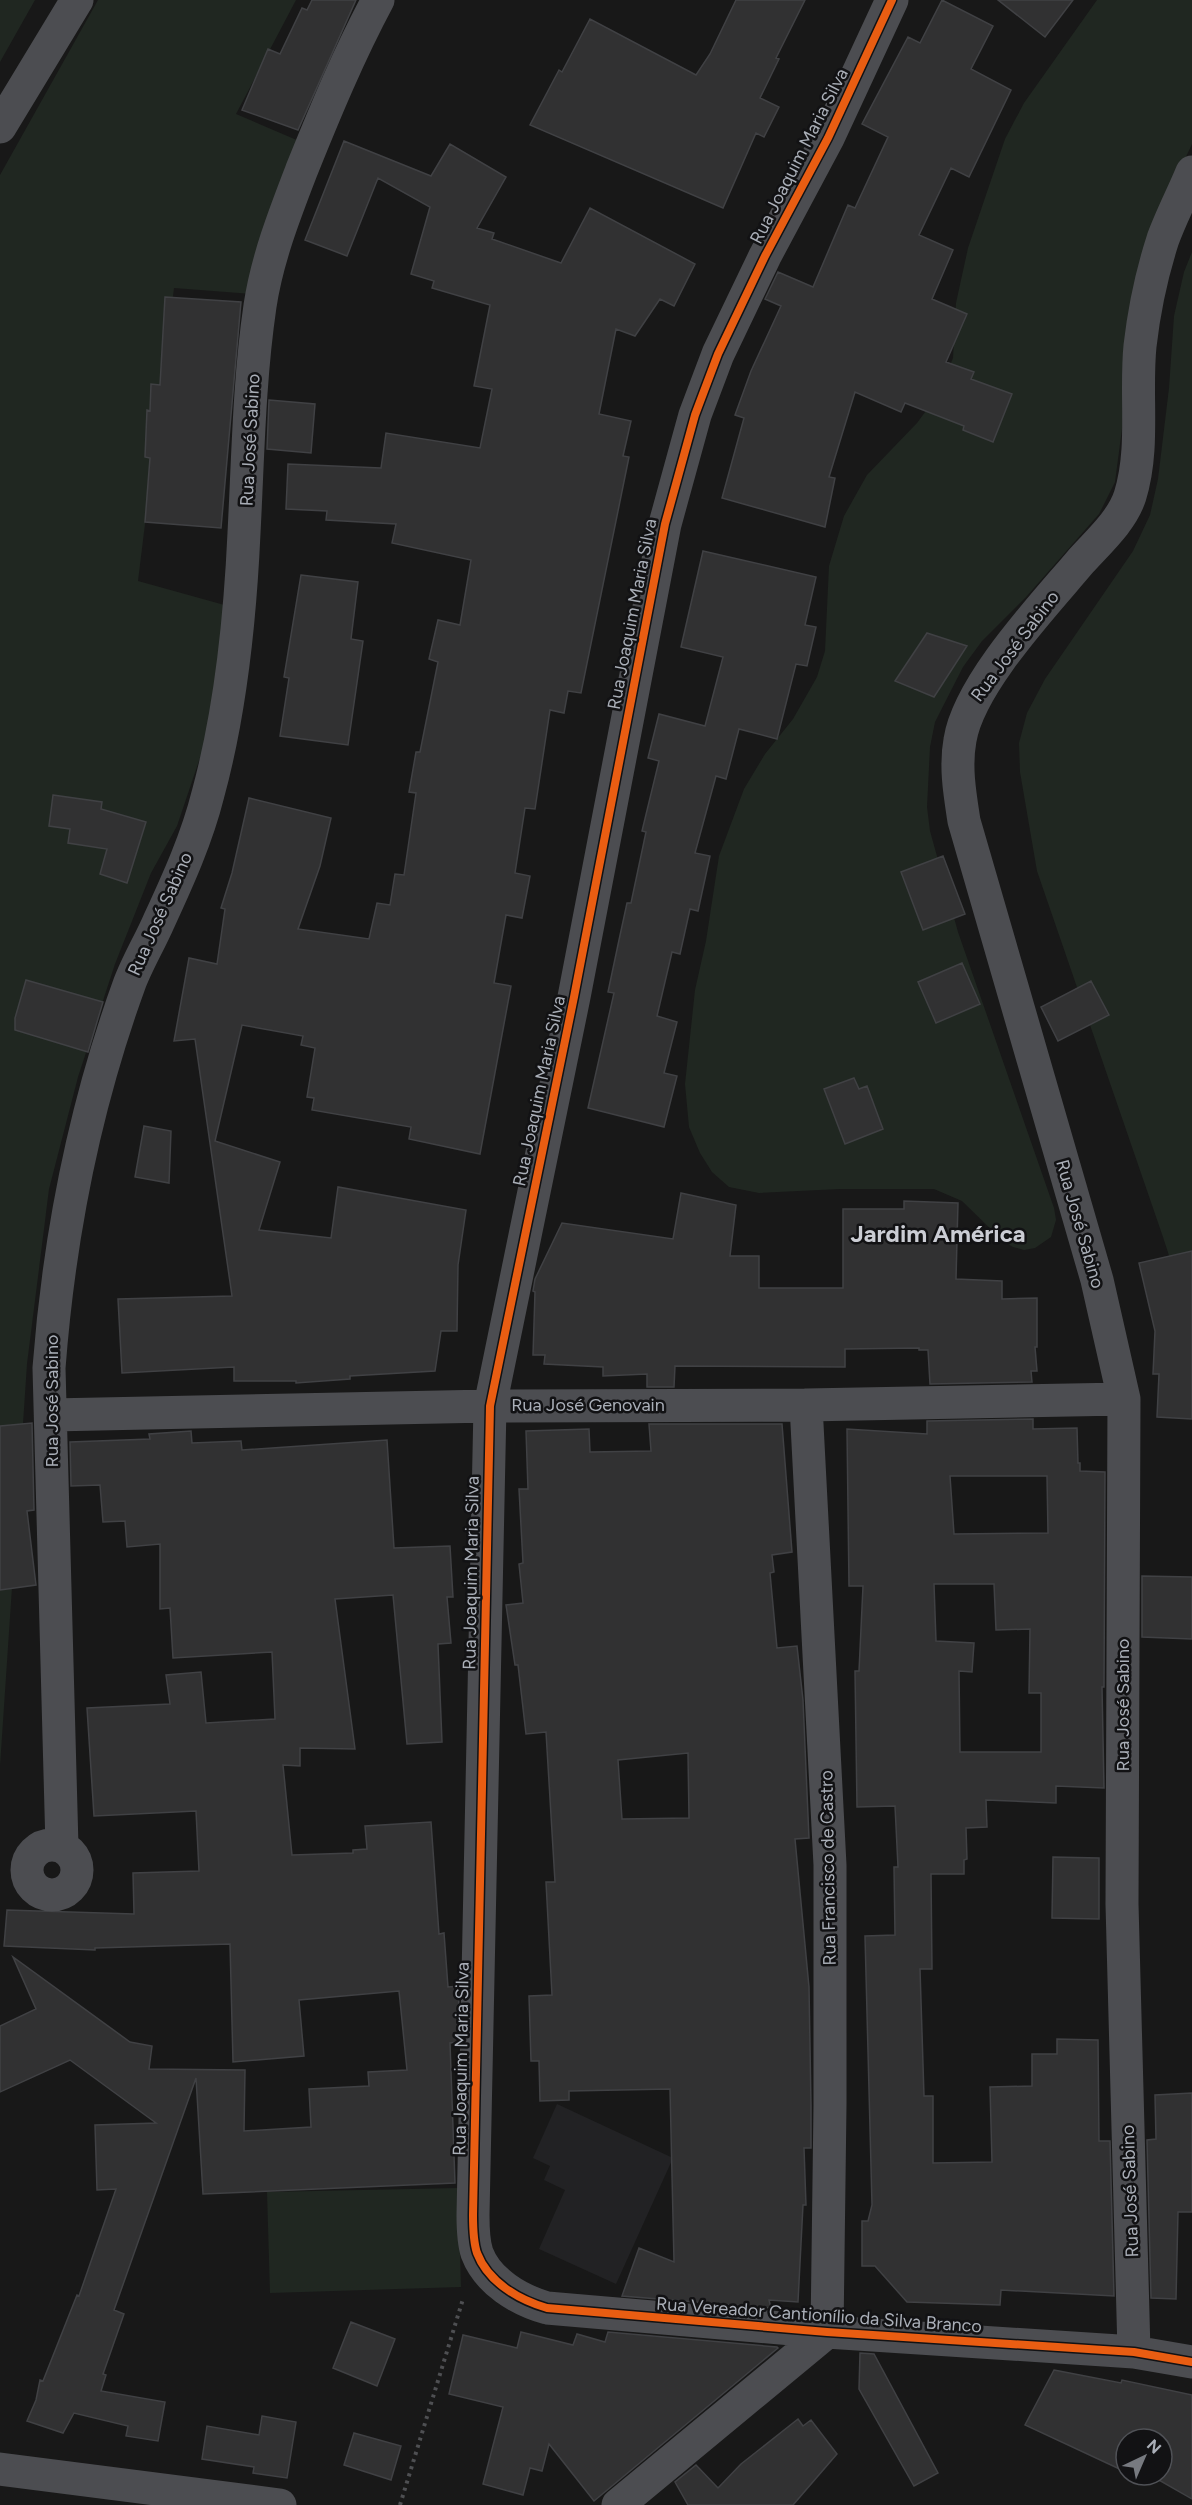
<svg xmlns="http://www.w3.org/2000/svg" width="1192" height="2505" viewBox="0 0 1192 2505" font-family="Figtree,sans-serif">
	<style>
		.built { fill: #222224 }
		.green { fill: #202721 }
		.building { fill: #313132; stroke: #404144; stroke-width: 1.5; fill-rule: evenodd }
		.lines { fill: none; stroke-linecap: round; stroke-linejoin: round }
		.path { stroke: #4e4f52; stroke-width: 4; stroke-dasharray: 3 4.5; stroke-linecap: butt }
		.street { stroke: #4c4d51; stroke-width: 33 }
		.cycleway-casing { stroke: #121214; stroke-width: 11 }
		.cycleway { stroke: #e95d12; stroke-width: 8 }
		.labels { text-anchor: middle; dominant-baseline: central; stroke-width: 5; stroke-linejoin: round; paint-order: stroke }
		.street-label { font-size: 18px; fill: #aaafb8; stroke: #121214 }
		.district-label { font-size: 24px; font-weight: bold; fill: #cbcdd4; stroke: #121214 }
	</style>
	<rect width="100%" height="100%" fill="#181818"/>
	<!-- built -->
	<path class="built" d="M557,2104L673,2158L616,2284L539,2249L565,2190L544,2180L550,2166L533,2158Z"/>
	<!-- green -->
	<path class="green" d="M0,0H35L0,62Z
		M98,0H296L236,114L299,141L252,294L174,288L138,581L228,606L207,737L177,826L151,873L115,964L78,1077L49,1189L27,1364L0,1766V175Z
		M1097,0H1192V144L1156,220L1125,406L1115,482L1099,514L1026,597L982,641L963,667L935,722L930,747L927,807L930,831L958,932L1054,1208L1056,1220L1051,1237L1035,1248L1024,1250L1013,1247L1003,1241L962,1201L934,1189H840L759,1193L729,1187L712,1172L700,1153L689,1127L685,1084L695,990L706,941L719,856L744,789L765,754L793,719L817,677L825,651L829,566L844,516L867,475L917,423L937,396L953,358L956,303L968,248L1005,139L1024,103Z
		M1192,252V1341L1188,1314L1163,1237L1037,871L1020,772L1019,743L1027,713L1045,679L1133,551L1150,515L1158,479L1169,388L1174,316L1184,272Z
		M458,2188L461,2287L270,2293L267,2192Z"/>
	<!-- building -->
	<path class="building" d="M312,0H356L298,130L242,110L268,49L280,54L302,8L307,10Z
		M736,0H805L776,58L779,59L760,98L779,107L764,137L756,133L723,208L530,125L559,70L562,72L590,19L696,75L710,54Z
		M942,0L993,26L971,69L1011,90L969,177L951,168L919,235L953,250L932,299L967,314L946,362L974,372L971,379L1012,394L993,442L963,430L964,426L905,403L901,412L855,392L829,477L835,478L825,527L722,498L744,418L735,415L751,371L781,306L765,299L778,272L813,287L848,205L855,208L888,137L862,124L908,37L920,43Z
		M998,0H1073L1045,37Z
		M344,141L431,176L450,144L506,177L477,228L494,233L492,239L561,263L590,208L695,264L674,306L660,299L635,336L616,329L599,414L631,421L623,456L629,457L581,693L568,691L564,713L550,710L535,809L525,808L515,873L530,876L522,918L506,915L494,983L511,986L480,1154L409,1139L411,1127L312,1110L314,1098L307,1097L315,1048L301,1045L303,1036L242,1025L215,1141L280,1162L259,1230L331,1238L338,1187L466,1210L458,1265L457,1331H441L435,1371L350,1376V1379L296,1383V1381H234V1367L122,1373L118,1299L232,1296L195,1039L174,1041L189,958L217,964L225,909L221,908L232,873L249,798L331,818L320,866L298,929L369,939L377,903L390,905L395,874L404,875L416,793L409,792L416,752H420L438,662L429,659L438,620L460,625L471,560L392,543L396,524L326,520L327,511L286,509L288,464L381,468L386,433L480,448L492,389L474,386L490,305L432,288L434,281L411,274L430,207L378,178L347,256L305,240Z
		M165,297L241,302L221,528L145,522L150,458L145,457L147,410L150,411L151,384L160,385Z
		M269,400L315,404L311,453L267,449Z
		M703,551L816,577L805,625L816,627L807,666L796,664L777,739L739,729L726,779L716,776L695,853L710,856L698,911L690,909L680,954L672,952L657,1016L677,1022L664,1073L677,1076L664,1127L588,1108L614,993L608,992L619,940L627,903H631L646,832L642,831L659,761L648,758L659,714L705,726L723,657L681,647Z
		M301,575L358,582L351,639L363,641L348,745L280,736L289,678L284,677Z
		M927,633L967,646L934,697L895,681Z
		M53,795L102,802L101,809L146,822L127,883L100,874L107,849L68,843L70,829L49,826Z
		M943,856L965,914L923,930L901,872Z
		M962,963L980,1004L936,1023L918,982Z
		M26,980L103,1002L88,1052L15,1030V1018Z
		M1091,981L1109,1015L1058,1041L1041,1007Z
		M854,1078L859,1089L867,1086L883,1129L845,1144L824,1089Z
		M144,1126L171,1131L169,1183L135,1177Z
		M681,1193L736,1205L730,1256H759V1288H843V1209H904V1201L958,1203L956,1279L1002,1281V1299L1037,1298V1347H1035L1037,1371H1031L1032,1382L930,1384L928,1350H919V1348L845,1349V1367L675,1366L674,1387H647V1374L603,1376V1367L544,1364L545,1355H533L535,1292L533,1291L535,1279L562,1223L673,1239Z
		M1192,1251V1419L1157,1417L1159,1374H1153L1155,1331L1139,1263Z
		M1033,1419V1429L1077,1428L1078,1463H1080V1471L1105,1472L1104,1687H1102L1104,1788L1056,1786V1803L986,1800L987,1827L966,1828L967,1859L964,1860V1874H931L932,1969H920L924,2096H933V2163L992,2162L990,2087L1032,2086V2054H1057V2039L1098,2040L1099,2141H1110L1114,2296L1001,2290L1000,2305L907,2302L875,2266H862V2221H868L872,2205L865,1936L895,1935L894,1867H898L895,1806L857,1807L855,1671H859L863,1586H849L847,1429L927,1434V1421ZM950,1476H1047L1048,1533L954,1534ZM934,1584H994L996,1630L1030,1629L1029,1693H1041V1752H960L959,1671L972,1672L974,1643L936,1641Z
		M32,1423L34,1510L27,1511L36,1585L0,1590V1426Z
		M649,1424H782L792,1552L772,1555L774,1572L770,1573L777,1648L797,1646L803,1700L809,1838L795,1839L809,1987L811,2105V2148H804L806,2205H803L798,2302L769,2300L771,2308L622,2296L639,2248L674,2262L670,2089L569,2091V2100L540,2101L539,2061H531L529,1996L552,1995L546,1882H555L546,1732L526,1734L518,1665H515L506,1605L523,1603L519,1564L523,1563L519,1489H528L526,1431L589,1429L590,1452L651,1451ZM688,1753L689,1818L622,1819L618,1760Z
		M191,1431L192,1443L241,1441L242,1450L387,1440L394,1548L450,1546L453,1597H447L451,1643L438,1644L442,1742L407,1744L393,1595L335,1599L355,1749L300,1748V1766L283,1765L292,1855L353,1853V1850L367,1849L365,1826L431,1822L439,1934L444,1933L448,1987L459,1986L458,2042L450,2043L455,2183L203,2194L196,2078L114,2310L124,2314L103,2374L106,2375L101,2391L165,2402L158,2441L126,2436L128,2426L74,2413L63,2433L27,2421L36,2400L40,2380L43,2381L77,2295L79,2296L116,2189L97,2190L95,2125L156,2123L70,2060L0,2092V2026L36,2009L13,1957L130,2042L152,2046L149,2069L245,2070L244,2131L311,2127L309,2089L369,2086L368,2072L407,2070L399,1991L299,2000L304,2056L233,2062L230,1944L95,1948V1950L4,1946L7,1910L134,1914L133,1873L199,1871L196,1811L94,1816L87,1708L170,1704L166,1675L201,1672L206,1723L275,1719L272,1652L173,1658L170,1608L160,1609V1544L127,1547L125,1521L103,1522L100,1485L71,1486L70,1442L150,1439L149,1434Z
		M1142,1576L1192,1577V1639L1142,1637Z
		M1053,1857L1099,1858V1919L1052,1918Z
		M1192,2093V2212H1178L1176,2299L1151,2298L1147,2140L1156,2139L1155,2095Z
		M351,2322L395,2339L377,2386L333,2368Z
		M521,2332L573,2345L577,2334L605,2342L608,2332L777,2347L778,2348L594,2501L549,2444L542,2471L530,2468L523,2495L483,2484L503,2407L449,2394L463,2335L517,2348Z
		M860,2353L874,2354L938,2473L914,2486L859,2389Z
		M1054,2370L1121,2383L1122,2380L1192,2395V2499L1150,2475H1162V2439H1126V2472L1025,2425Z
		M262,2416L296,2422L287,2478L253,2473L254,2467L202,2459L207,2426L259,2435Z
		M798,2419L803,2426L811,2420L837,2454L793,2505H688L675,2482L696,2465L718,2488L741,2464Z
		M354,2433L401,2446L391,2480L344,2465Z"/>
	<g class="lines">
		<!-- path -->
		<path class="path" d="M400,2505L463,2299"/>
		<!-- street -->
		<path class="street" d="M892,0L828,138L765,256L718,354L695,415L665,524L574,997L490,1406L473,2215C473,2227 473,2241 477,2253C488,2282 519,2300 547,2308L827,2332L1134,2352L1192,2362
			M0,127L77,0
			M51,1415L490,1406L806,1405L1124,1399
			M27 1870a25 25 0 1 1 50 0a25 25 0 1 1-50 0Z
			M62,1847L49,1368C59,1237 84,1109 129,985C137,963 150,942 159,921C178,880 197,838 208,794C231,710 240,621 244,533C248,457 249,381 260,306C267,259 285,213 302,169C325,112 349,54 378,0
			M1134,2352L1122,1904L1124,1399L1097,1280L964,821C960,795 955,767 960,740C969,684 1044,605 1081,561C1098,542 1122,521 1130,496C1145,448 1135,395 1140,346C1144,311 1152,273 1163,239C1171,217 1183,194 1192,172
			M0,2469L280,2505
			M618,2505L827,2332L830,2105V1865L806,1405"/>
		<!-- cycleway casing -->
		<g class="cycleway-casing">
			<path id="cycleway" d="M892,0L828,138L765,256L718,354L695,415L665,524L574,997L490,1406L473,2215C473,2227 473,2241 477,2253C488,2282 519,2300 547,2308L827,2332L1134,2352L1192,2362"/>
		</g>
		<!-- cycleway -->
		<use href="#cycleway" class="cycleway"/>
	</g>
	<g class="labels">
		<!-- street labels -->
		<g class="street-label">
			<text transform="translate(799 156) rotate(-63)">Rua Joaquim Maria Silva</text>
			<text transform="translate(250 440) rotate(-87)">Rua José Sabino</text>
			<text transform="translate(632 614) rotate(-79)">Rua Joaquim Maria Silva</text>
			<text transform="translate(1015 646) rotate(-53)">Rua José Sabino</text>
			<text transform="translate(160 914) rotate(-66)">Rua José Sabino</text>
			<text transform="translate(539 1091) rotate(-78)">Rua Joaquim Maria Silva</text>
			<text transform="translate(1080 1224) rotate(74)">Rua José Sabino</text>
			<text transform="translate(52 1401) rotate(-90)">Rua José Sabino</text>
			<text x="588" y="1405">Rua José Genovain</text>
			<text transform="translate(471 1573) rotate(-89)">Rua Joaquim Maria Silva</text>
			<text transform="translate(1123 1705) rotate(-90)">Rua José Sabino</text>
			<text transform="translate(828 1868) rotate(-91)">Rua Francisco de Castro</text>
			<text transform="translate(461 2059) rotate(-89)">Rua Joaquim Maria Silva</text>
			<text transform="translate(1130 2191) rotate(-92)">Rua José Sabino</text>
			<text transform="translate(819 2315) rotate(4)">Rua Vereador Cantionílio da Silva Branco</text>
		</g>
		<!-- district labels -->
		<g class="district-label">
			<text x="938" y="1233">Jardim América</text>
		</g>
	</g>
	<!-- north arrow -->
	<g transform="translate(1144 2457) rotate(44)"><circle r="28" fill="#121214" stroke="#4f5156" stroke-width="1.5"/>
	<path d="M0-4.5L10 22L0 15L-10 22Z" fill="#777a80"/>
	<text y="-9" font-size="16" font-weight="bold" text-anchor="middle" fill="#aaafb8">N</text>
	</g>
</svg>
